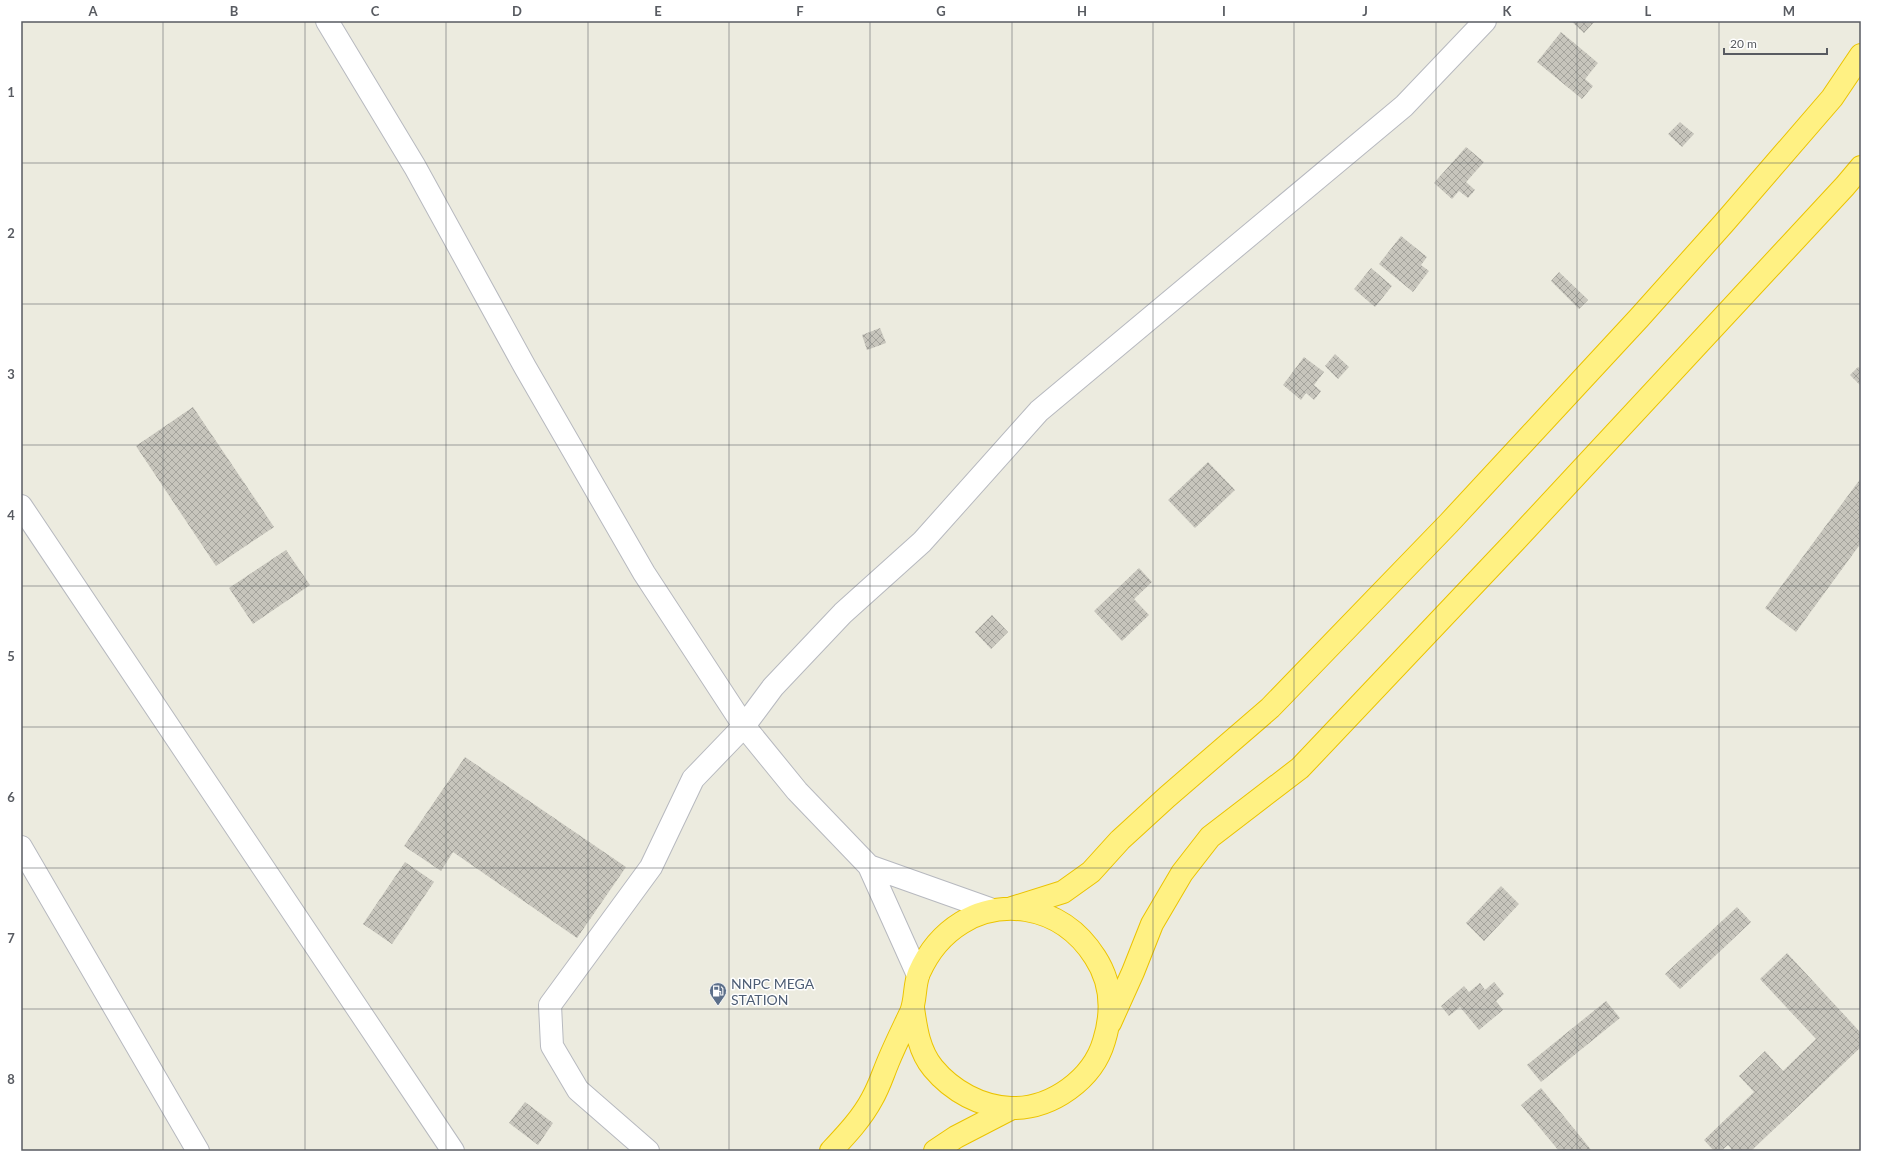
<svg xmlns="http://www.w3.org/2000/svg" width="1882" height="1172" viewBox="0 0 1882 1172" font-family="Lato,sans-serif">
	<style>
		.building { fill: url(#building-cross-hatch) }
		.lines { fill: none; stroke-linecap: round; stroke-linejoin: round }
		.minor-casing { stroke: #b7b9bf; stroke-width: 24 }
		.highway-casing { stroke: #ebc300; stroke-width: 24 }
		.minor { stroke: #fff; stroke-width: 22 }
		.highway { stroke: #fff183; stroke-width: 22 }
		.grid { fill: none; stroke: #585b61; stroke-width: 1; stroke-opacity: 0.55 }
		.labels { text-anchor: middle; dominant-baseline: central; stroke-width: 3; stroke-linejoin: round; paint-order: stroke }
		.service-label { font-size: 14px; fill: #4e5e75; stroke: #fff; text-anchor: start }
		.neatline { fill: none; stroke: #585b61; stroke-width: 1.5 }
		.grid-label { font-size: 13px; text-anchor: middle; font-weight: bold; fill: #585b61 }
	</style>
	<defs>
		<pattern id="building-cross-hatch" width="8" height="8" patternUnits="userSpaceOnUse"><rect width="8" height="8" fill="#c7c5bc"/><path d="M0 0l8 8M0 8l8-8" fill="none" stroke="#a4a39c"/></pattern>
	</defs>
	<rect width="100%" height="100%" fill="#ecebdf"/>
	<!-- building -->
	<path class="building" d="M1571,21H1595L1584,33Z
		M1561,32L1598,63L1585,79L1593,86L1582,99L1537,62Z
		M1680,122L1694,134L1682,147L1668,134Z
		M1466,147L1484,162L1466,182L1475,190L1468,198L1459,191L1452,199L1434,183Z
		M1401,236L1427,257L1421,265L1429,271L1413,292L1379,264Z
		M1371,268L1392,286L1375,307L1354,289Z
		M1559,272L1588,300L1579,309L1551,281Z
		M880,328L886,343L867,350L862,335Z
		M1335,354L1349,367L1338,379L1325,366Z
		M1304,357L1324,372L1314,385L1321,391L1314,400L1306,393L1301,400L1283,385Z
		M1858,367L1861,369V386L1850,375Z
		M193,407L274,527L216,566L136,446Z
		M1208,462L1235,490L1195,528L1168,500Z
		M1861,478V543L1796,632L1765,608Z
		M286,550L310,585L253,624L229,588Z
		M1139,568L1152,582L1134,599L1149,615L1122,641L1094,611Z
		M992,615L1008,632L991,649L975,632Z
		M465,757L626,867L577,938L453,852L441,871L404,846Z
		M405,862L434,882L392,944L363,924Z
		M1501,886L1519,904L1484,941L1466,923Z
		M1737,907L1751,922L1680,989L1665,974Z
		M1787,953L1861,1033V1047L1751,1151H1733L1728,1145L1721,1151H1714L1704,1140L1754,1092L1739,1076L1765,1051L1783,1071L1816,1039L1760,979Z
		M1494,982L1504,994L1496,1001L1503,1010L1479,1030L1460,1007L1449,1016L1441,1006L1464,986L1469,992L1480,983L1485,990Z
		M1606,1001L1620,1018L1541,1082L1527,1065Z
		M1541,1088L1592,1151H1559L1521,1105Z
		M525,1102L553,1123L538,1145L509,1123Z"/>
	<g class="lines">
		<!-- minor casing -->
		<g class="minor-casing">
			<path id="minor" d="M327,21L415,167L525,367L644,573L744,726L797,791L869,866L918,975
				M21,506L453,1151
				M21,847L198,1151
				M869,866L993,910
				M648,1151L578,1090L552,1046L550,1005L651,867L693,779L744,726L773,687L843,613L922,542L1039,411L1404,106L1485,21"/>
		</g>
		<!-- highway casing -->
		<g class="highway-casing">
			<path id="highway" d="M1012,908L1063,892L1091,872L1120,840L1167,797L1270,708L1449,523L1639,318L1724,223L1832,98L1861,55
				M1110,1023L1133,972L1152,924L1182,873L1210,837L1300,768L1516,540L1845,186L1861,167
				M831,1151C846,1135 862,1118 872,1099C879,1087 883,1074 888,1062C895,1045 903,1029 911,1012C916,1000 914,985 919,973C938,930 978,903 1026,910C1056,915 1079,932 1095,957C1112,983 1113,1012 1104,1041C1093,1079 1052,1109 1011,1108C981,1107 952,1091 933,1068C919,1051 916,1029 913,1008
				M935,1151L956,1137L1012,1108"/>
		</g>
		<!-- minor -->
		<use href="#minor" class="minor"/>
		<!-- highway -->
		<use href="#highway" class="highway"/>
	</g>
	<!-- grid -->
	<path class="grid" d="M163,21V1151M305,21V1151M446,21V1151M588,21V1151M729,21V1151M870,21V1151M1012,21V1151M1153,21V1151M1294,21V1151M1436,21V1151M1577,21V1151M1719,21V1151M21,163H1861M21,304H1861M21,445H1861M21,586H1861M21,727H1861M21,868H1861M21,1009H1861"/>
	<!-- icons -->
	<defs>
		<g id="fuel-pin" transform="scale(0.9)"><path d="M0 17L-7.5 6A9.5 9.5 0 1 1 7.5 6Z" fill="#5c6f8a" stroke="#fff"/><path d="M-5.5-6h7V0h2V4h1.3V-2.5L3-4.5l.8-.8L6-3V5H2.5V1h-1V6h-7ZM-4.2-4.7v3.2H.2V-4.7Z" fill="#fff"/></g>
	</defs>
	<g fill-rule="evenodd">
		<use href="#fuel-pin" x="718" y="991"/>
	</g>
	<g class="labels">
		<!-- service labels -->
		<g class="service-label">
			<text x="731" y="983">NNPC MEGA<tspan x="731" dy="16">STATION</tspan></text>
		</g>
	</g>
	<!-- border -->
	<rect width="1882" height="1172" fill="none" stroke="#ffffff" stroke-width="44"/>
	<!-- scale -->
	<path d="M1724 48v6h103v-6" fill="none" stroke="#585b61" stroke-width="2"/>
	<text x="1730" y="48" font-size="12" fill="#585b61" stroke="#ffffff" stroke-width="3" paint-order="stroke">20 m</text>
	<rect x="22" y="22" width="1838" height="1128" class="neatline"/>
	<g class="grid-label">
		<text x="93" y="16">A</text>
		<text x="234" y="16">B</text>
		<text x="375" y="16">C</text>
		<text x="517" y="16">D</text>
		<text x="658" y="16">E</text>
		<text x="800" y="16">F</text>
		<text x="941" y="16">G</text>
		<text x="1082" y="16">H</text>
		<text x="1224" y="16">I</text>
		<text x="1365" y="16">J</text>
		<text x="1507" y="16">K</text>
		<text x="1648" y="16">L</text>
		<text x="1789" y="16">M</text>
		<text x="11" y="97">1</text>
		<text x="11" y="238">2</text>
		<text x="11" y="379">3</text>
		<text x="11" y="520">4</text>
		<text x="11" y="661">5</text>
		<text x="11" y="802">6</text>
		<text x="11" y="943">7</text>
		<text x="11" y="1084">8</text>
	</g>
</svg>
